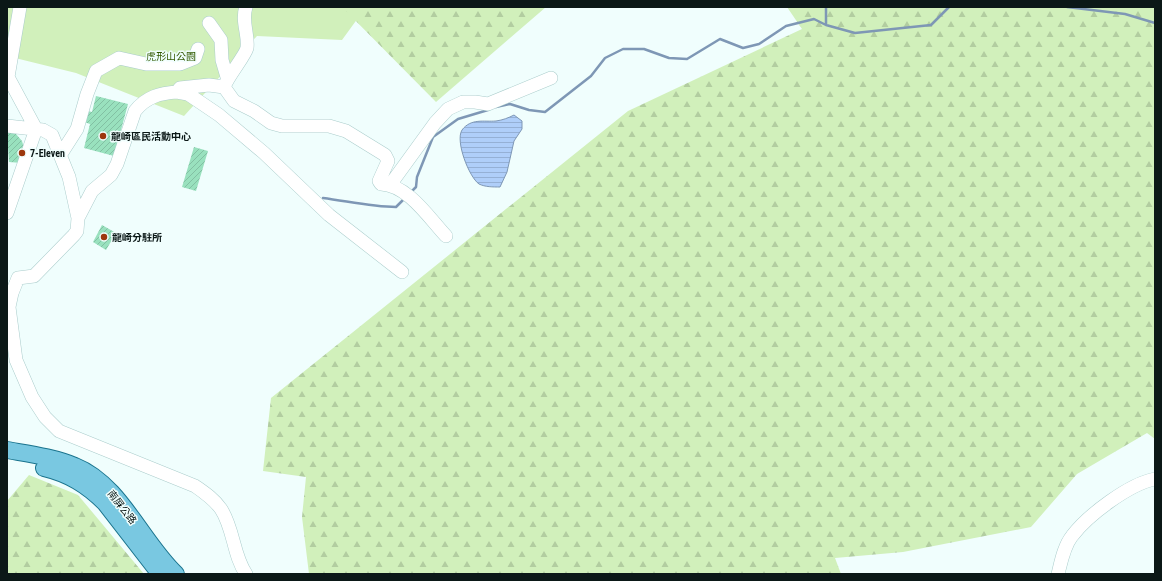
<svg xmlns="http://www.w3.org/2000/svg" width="1162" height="581" viewBox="0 0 1162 581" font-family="'Roboto Condensed','Noto Sans TC',sans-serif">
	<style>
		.green { fill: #d1f0bb }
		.forest { fill: url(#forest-firs) }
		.water { fill: url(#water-rules); stroke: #7e97b5 }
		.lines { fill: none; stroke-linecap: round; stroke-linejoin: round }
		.stream { stroke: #7e97b5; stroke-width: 2.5 }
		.building { fill: url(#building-hatch) }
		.minor-casing { stroke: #abcdcc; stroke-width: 14 }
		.major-casing { stroke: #19738d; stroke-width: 18 }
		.minor { stroke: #fff; stroke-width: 13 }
		.major { stroke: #79c8e1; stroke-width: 16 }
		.poi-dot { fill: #9d370d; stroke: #f0fefd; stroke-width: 1.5 }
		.labels { text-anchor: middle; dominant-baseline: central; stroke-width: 3; stroke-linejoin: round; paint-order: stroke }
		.park-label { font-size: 10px; fill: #335901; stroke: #f0fefd }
		.poi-label { font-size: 10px; font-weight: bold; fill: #0b1817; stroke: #f0fefd; text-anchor: start }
		.street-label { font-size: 10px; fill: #0b1817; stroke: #f0fefd }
	</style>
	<defs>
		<pattern id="forest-firs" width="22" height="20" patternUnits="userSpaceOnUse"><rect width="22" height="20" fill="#d1f0bb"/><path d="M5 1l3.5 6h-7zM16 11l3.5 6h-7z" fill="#b2cda0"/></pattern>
		<pattern id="water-rules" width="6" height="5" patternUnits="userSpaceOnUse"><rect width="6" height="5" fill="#afcef9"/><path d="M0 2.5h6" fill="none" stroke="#95b0d5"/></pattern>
		<pattern id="building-hatch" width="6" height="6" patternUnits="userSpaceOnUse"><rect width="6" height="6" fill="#99e1be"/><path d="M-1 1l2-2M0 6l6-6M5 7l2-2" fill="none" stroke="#82c0a3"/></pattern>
	</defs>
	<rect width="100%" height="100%" fill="#f0fefd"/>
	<!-- green -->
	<path class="green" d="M7,7H366L342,40L257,36L184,116L76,73L7,56Z"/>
	<!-- forest -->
	<path class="forest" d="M342,7H546L436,102Z
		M787,7H1155V439L1147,433L1077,474L1031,527L903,552L835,558L841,574H309L302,517L306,477L263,471L271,398L628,111L802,29Z
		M29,475L78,495L144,574H7V501Z"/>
	<!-- water -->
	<path class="water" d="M514,115L522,121V129L514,141L507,172L500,187C493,187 485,187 479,184C469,177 455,141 462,130C471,118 484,122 496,121C503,120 508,118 514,115Z"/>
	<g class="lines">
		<!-- stream -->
		<path class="stream" d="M826,7V25L855,33L931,25L949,7
			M1067,7L1125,14L1155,23
			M496,107L510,104L529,110L545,112L591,76L605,58L623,49H644L669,58L687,59L720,39L743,48L759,44L786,26L814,19L826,25
			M410,193L416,187L417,177L433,137L458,119L488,110
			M323,198C347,201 371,207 396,207L405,198"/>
	</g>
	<!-- building -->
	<path class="building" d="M96,96L128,104L114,156L84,148L90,124L81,121L84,110L92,112Z
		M9,131L16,134L22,141L24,148L22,163L9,162L7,132Z
		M194,147L208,151L196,191L182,187Z
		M102,225L116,233L106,250L93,242Z"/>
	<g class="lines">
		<!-- minor casing -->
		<g class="minor-casing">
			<path id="minor" d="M209,23L221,40L222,60L227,77
				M224,87C228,76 245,56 247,48C249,35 241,21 246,7
				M177,92L188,94L219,115L264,153L329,215L402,272
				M7,126L43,130L52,135L69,177L78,218L77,231L74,235L34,276L18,278L12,293L9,307L16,360L32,397L45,417L59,431L195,486C205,493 214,499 221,509C234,529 233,555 246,574
				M61,154L77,129L87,94L96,71L119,58L146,64H180L195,58L198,49
				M390,185L435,123L448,109L463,102H475L488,104L551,78
				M7,213L36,129L8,77L20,7
				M78,218L92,191L111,175L117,164L135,111C146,97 160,93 177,92L180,88L209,85L224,87L234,101L254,111L271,123L282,126H329L346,131L385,155L388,161L379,181L381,184C408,185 429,218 446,236
				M1058,574C1061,562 1064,546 1072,536C1088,515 1129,484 1155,479"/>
		</g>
		<!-- major casing -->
		<g class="major-casing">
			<path id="major" d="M7,450C30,454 54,457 75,466C120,484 142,542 176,574
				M44,468C69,474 87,485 105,503L160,574"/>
		</g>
		<!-- minor -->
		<use href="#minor" class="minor"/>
		<!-- major -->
		<use href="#major" class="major"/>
	</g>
	<!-- markers -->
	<g class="poi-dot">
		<circle cx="103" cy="136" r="4"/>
		<circle cx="22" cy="153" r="4"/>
		<circle cx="104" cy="237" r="4"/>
	</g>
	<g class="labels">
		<!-- park labels -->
		<g class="park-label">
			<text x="171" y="56">虎形山公園</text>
		</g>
		<!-- poi labels -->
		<g class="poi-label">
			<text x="111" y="136">龍崎區民活動中心</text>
			<text x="30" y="153">7-Eleven</text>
			<text x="112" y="237">龍崎分駐所</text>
		</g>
		<!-- street labels -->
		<g class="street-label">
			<text transform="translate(122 507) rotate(52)">南屏公路</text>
		</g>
	</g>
	<!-- border -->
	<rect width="1162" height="581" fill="none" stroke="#0b1817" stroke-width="16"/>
</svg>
